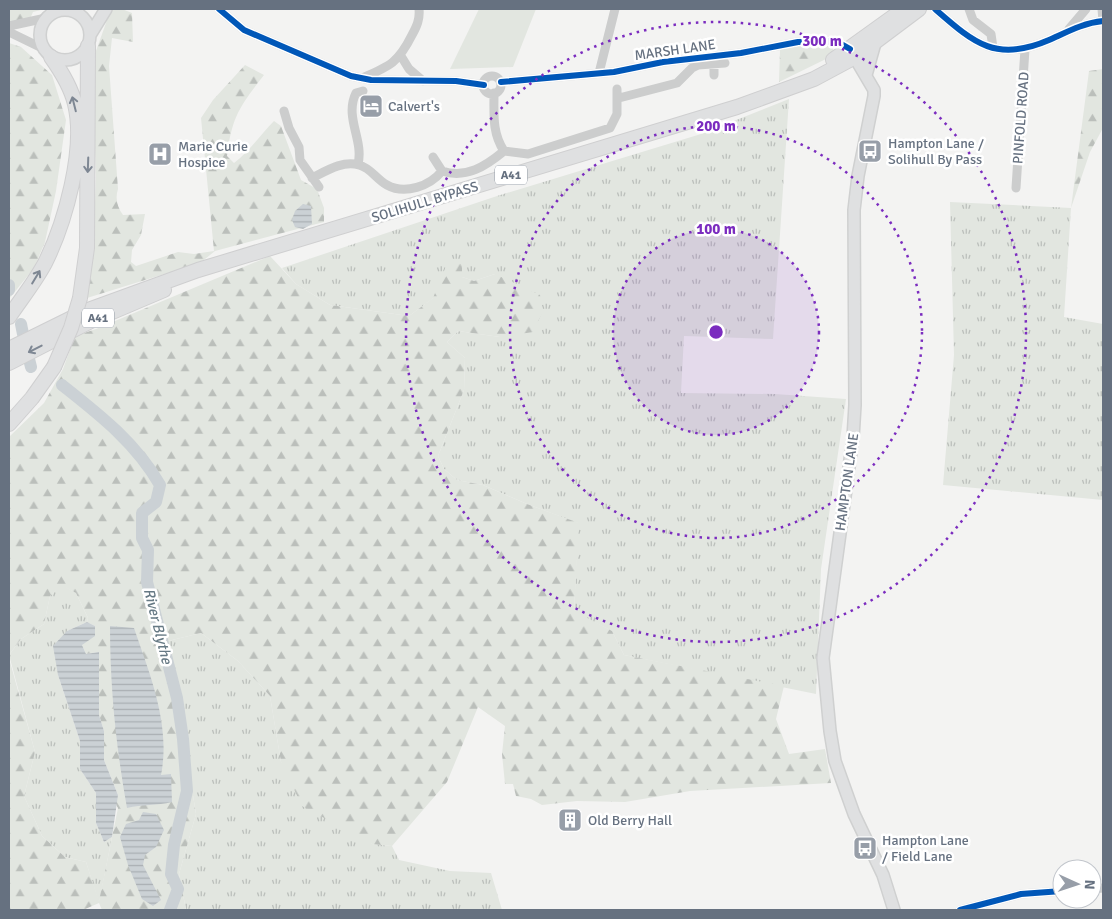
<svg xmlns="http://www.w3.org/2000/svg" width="1112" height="919" viewBox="0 0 1112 919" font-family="Signika,sans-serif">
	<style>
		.grass { fill: url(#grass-tufts) }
		.forest { fill: url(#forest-firs) }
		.park { fill: #e2e6e0 }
		.water { fill: url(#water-rules) }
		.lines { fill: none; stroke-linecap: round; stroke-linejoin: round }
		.river { stroke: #cbd1d5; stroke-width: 12 }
		.major-casing { stroke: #cfd0d0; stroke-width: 14 }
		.highway-casing { stroke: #cfcfd0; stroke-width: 16 }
		.minor { stroke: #cccdcd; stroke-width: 9 }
		.major { stroke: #dfe0e1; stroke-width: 11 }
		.highway { stroke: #dfe0e1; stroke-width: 14 }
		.highway-bridge-casing { stroke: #cfcfd0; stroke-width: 16; stroke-linecap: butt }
		.highway-bridge { stroke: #dfe0e1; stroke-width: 14 }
		.cycleway-casing { stroke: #fff; stroke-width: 9 }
		.cycleway { stroke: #0057b8; stroke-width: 6 }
		.oneway { stroke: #7e8793 }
		.ring { fill: none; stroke: #7b2cbf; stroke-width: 2.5; stroke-dasharray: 2.5 5 }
		.labels { text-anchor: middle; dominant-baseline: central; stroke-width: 5; stroke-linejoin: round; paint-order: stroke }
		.shield { fill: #fff; stroke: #949ca6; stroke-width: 1 }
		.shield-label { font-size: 12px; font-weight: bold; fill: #667180 }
		.street-label { font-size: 14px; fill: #667180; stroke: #fff }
		.poi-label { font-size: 14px; fill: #667180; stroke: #fff; text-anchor: start }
		.water-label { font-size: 15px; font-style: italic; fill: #667984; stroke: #fff }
		.centre { fill: #7b2cbf; stroke: #fff; stroke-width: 2.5 }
		.ring-label { font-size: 15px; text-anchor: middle; font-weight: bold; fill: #7b2cbf; stroke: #fff; stroke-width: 5; stroke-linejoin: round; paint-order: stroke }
	</style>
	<defs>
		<pattern id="grass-tufts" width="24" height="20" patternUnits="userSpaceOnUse" patternTransform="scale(1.25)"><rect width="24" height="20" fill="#e2e6e0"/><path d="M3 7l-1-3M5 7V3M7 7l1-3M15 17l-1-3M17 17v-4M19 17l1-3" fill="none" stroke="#bbbfbb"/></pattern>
		<pattern id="forest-firs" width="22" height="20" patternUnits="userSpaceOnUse" patternTransform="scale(1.25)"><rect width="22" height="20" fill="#e2e6e0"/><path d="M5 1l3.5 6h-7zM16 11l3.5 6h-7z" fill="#bbbfbb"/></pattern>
		<pattern id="water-rules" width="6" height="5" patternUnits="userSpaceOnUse" patternTransform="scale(1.25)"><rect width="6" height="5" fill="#cbd1d5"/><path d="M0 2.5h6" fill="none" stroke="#a9aeb2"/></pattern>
	</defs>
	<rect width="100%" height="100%" fill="#f3f3f2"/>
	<!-- grass -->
	<path class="grass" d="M789,99L773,339L684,336L681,393L775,394L846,399L821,569L816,694L624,655L612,631L574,612L578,523L527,504L483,485L457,480L444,469L438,456L464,390L465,358L447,342L458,331L500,337L495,274L474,281L462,277L409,316L330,305L296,284L282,268L497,196L701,134Z
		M950,202L1071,208L1064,317L1103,324V500L943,485L954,355Z
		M61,584L76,593L88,618L87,622L67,631L58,675L80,741V769L96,793V823L104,842L112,837L99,903L86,862L65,857L42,836L24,796L35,752L9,655L21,639L44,624L50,596Z
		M201,633L238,661L270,696L281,762L372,844L392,846L399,860L450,871L491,873L502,910H186L179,874L196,814L168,641Z"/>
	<!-- forest -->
	<path class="forest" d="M9,9H45L33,12L29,21L9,22Z
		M111,9H122L132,13L133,42L112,38L109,66L118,189C115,198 117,207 123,215L145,214L141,235L132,250L131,262L136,266L178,252L194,254L214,251L201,118L213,100L245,65L264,75C240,106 232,116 227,156L234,163C250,151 260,135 274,121L281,126L301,180L317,189L324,208V222L215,251L200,263L87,298L93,258L96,176L92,62Z
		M9,43L21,47L52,75L66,120L56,191L45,242L34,268L9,299Z
		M833,44V53L828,58L779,82L780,50L801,45Z
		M1103,69V128L1090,152L1071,208L1089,71Z
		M270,256L296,284L330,305L409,316L433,298L449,259L462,262V277L474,281L495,274L540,295L543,311L533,332L500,337L458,331L447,342L465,358L464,390L438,456L444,469L457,480L483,485L527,504L579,523L574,611L612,631L624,655L784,686L776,719L789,754L825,749L831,783L690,791L625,802L577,801L542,805L531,799L516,796L513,784H505L502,754L505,726L478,707L447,782L392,846L372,844L302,806L281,762L270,696L238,661L201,633L168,641L196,814L179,874L186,910H102L99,903L83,910H9V658L35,752L24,796L42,836L65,857L86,862L99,901L118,808L115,803L118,795L104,760V731L99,715V652L86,654L82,645L95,626L87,622L88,618L76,593L61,585L50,596L44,624L21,639L9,655V437L44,403L63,369L75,336L96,329Z"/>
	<!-- park -->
	<path class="park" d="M479,9H536L513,67L450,69Z"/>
	<!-- water -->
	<path class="water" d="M303,204L311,206L312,224L303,229L295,227L292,220L295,211Z
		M87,622L95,626V636L82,645L86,654L99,652V715L104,731V760L118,795L112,837L104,842L96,823V793L80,769V741L58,675L53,646L67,631Z
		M110,626L134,628C150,675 171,725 161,775L171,774L172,802C157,806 142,804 127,808C116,747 110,687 110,626Z
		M143,812L156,814L164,830L156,847L145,855L143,865L161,900L153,906L142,899L128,865L120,837L126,824L139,820Z"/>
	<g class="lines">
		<!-- river -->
		<path class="river" d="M9,285V290
			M21,324L23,334
			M29,359L31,367
			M62,385C100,415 136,443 160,485L156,502L142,513V538L148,550L147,582L177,698L183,739L187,791L174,845L171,874L178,889L170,910"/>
		<!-- major casing -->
		<g class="major-casing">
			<path id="major" d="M40 35a25 25 0 1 1 50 0a25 25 0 1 1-50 0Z
				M90,35L106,9
				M851,51L874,90V96L858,176L854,210L855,405L853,438L823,658L830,731L835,761L854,814L883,875L894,910
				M866,75L875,43"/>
		</g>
		<!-- highway casing -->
		<g class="highway-casing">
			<path id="highway" d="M833,60L904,9
				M80,298L87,248L88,46
				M9,317C21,299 35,282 45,263C65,223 86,149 75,104C71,87 61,71 51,57
				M9,349L88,310L198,270L737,107L814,79L855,57L919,9
				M9,363L91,321L164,290
				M9,424L32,398L54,367"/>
		</g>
		<!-- minor -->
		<path class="minor" d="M219,9L244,30L351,76L371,80L456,81L484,85
			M935,9C974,43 996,63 1049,40C1067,32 1083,23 1103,21
			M969,9L973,20L991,34L993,48
			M1102,9L1103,21
			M9,26L46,18
			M1069,29L1086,9
			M9,32L44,49
			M401,56L409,69L423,81
			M714,64V75
			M599,73L615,9
			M483 85a9 9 0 1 1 18 0a9 9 0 1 1-18 0Z
			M362,78C390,66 398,63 412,35C417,26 420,19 419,9
			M501,82L614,72L663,62L741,53L798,42L836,41L850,49
			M494,93C494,114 492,133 504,151L528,154L610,128L617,114V89
			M619,98L677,83L692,68L698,65L725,63
			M284,111L289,128L299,147L300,160L319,187
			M433,157L442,171
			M358,164C364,140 344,117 356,93L363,91
			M312,178C326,171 343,160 359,165C371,168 376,179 387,185C405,195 430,186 442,171C466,179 486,166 504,151
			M1016,188L1025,49
			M1092,889L1103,888
			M960,910L1021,894L1062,891"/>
		<!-- major -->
		<use href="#major" class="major"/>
		<!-- highway -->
		<use href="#highway" class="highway"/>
		<!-- highway-bridge casing -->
		<g class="highway-bridge-casing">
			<path id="highway-bridge" d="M54,367L71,328L80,298"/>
		</g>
		<!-- highway-bridge -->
		<use href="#highway-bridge" class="highway-bridge"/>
		<!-- cycleway casing -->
		<g class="cycleway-casing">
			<path id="cycleway" d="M219,9L244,30L351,76L371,80L456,81L484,85
				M935,9C974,43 996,63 1049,40C1067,32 1083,23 1103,21
				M501,82L614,72L663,62L741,53L798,42L836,41L850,49
				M960,910L1021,894L1062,891"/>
		</g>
		<!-- cycleway -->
		<use href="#cycleway" class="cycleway"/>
	</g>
	<!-- one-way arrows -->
	<defs><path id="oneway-shaft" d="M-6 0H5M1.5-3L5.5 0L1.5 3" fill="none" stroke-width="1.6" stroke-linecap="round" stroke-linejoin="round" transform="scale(1.25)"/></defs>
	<g class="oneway">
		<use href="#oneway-shaft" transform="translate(74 104) rotate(-104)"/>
		<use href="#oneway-shaft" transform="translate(88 165) rotate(92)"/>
		<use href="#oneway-shaft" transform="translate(36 277) rotate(-59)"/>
		<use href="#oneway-shaft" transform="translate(35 349) rotate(153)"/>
	</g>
	<!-- distance rings -->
	<circle cx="716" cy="332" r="103" fill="#7b2cbf" fill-opacity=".12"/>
	<g class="ring">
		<circle cx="716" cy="332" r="103"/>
		<circle cx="716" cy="332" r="206"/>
		<circle cx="716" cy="332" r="310"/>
	</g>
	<!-- icons -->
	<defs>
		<g id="hotel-square" transform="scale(1.25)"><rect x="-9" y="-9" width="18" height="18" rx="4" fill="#979ea8" stroke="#fff"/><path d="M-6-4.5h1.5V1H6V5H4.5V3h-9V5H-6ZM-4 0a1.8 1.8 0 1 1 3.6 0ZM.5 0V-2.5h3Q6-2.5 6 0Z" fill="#fff"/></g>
		<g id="bus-square" transform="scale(1.25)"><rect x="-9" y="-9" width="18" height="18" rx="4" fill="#979ea8" stroke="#fff"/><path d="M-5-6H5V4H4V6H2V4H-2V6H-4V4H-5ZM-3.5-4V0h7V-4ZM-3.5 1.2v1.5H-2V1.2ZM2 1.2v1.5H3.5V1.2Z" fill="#fff"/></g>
		<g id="hospital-square" transform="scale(1.25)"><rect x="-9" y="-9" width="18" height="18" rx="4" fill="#979ea8" stroke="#fff"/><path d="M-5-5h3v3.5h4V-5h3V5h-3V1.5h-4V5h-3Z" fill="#fff"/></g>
		<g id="building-square" transform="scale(1.25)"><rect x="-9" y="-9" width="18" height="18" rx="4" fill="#979ea8" stroke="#fff"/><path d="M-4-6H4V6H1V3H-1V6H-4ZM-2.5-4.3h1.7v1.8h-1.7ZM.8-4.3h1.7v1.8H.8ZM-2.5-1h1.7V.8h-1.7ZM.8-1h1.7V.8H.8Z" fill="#fff"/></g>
	</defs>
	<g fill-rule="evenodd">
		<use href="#hotel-square" x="371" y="106"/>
		<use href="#bus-square" x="870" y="151"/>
		<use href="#hospital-square" x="160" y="154"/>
		<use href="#building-square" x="570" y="820"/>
		<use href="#bus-square" x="865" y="848"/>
	</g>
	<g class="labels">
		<!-- shield labels -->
		<g class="shield">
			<rect x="495" y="165.5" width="32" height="19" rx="4"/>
			<rect x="82" y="308.5" width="32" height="19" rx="4"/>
		</g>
		<g class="shield-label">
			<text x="511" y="175">A41</text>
			<text x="98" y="318">A41</text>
		</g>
		<!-- street labels -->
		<g class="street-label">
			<text transform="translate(675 50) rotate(-8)">MARSH LANE</text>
			<text transform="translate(1021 118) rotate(-86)">PINFOLD ROAD</text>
			<text transform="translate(425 202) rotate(-17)">SOLIHULL BYPASS</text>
			<text transform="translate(847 482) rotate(-82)">HAMPTON LANE</text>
		</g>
		<!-- poi labels -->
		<g class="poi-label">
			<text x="388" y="106">Calvert's</text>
			<text x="888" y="143">Hampton Lane /<tspan x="888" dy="16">Solihull By Pass</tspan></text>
			<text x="178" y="146">Marie Curie<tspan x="178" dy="16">Hospice</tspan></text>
			<text x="588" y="820">Old Berry Hall</text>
			<text x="882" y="840">Hampton Lane<tspan x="882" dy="16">/ Field Lane</tspan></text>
		</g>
		<!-- water labels -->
		<g class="water-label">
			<text transform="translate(158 626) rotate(76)">River Blythe</text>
		</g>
	</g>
	<circle cx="716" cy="332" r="8" class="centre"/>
	<g class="ring-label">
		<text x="822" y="46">300 m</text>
		<text x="716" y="131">200 m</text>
		<text x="716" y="234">100 m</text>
	</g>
	<!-- border -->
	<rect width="1112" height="919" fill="none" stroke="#667180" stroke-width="20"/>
	<!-- north arrow -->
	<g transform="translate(1077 884) rotate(93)"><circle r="24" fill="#ffffff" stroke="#c2c6cc"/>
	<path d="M0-4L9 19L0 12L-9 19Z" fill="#979ea8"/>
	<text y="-8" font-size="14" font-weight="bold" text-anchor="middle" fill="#667180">N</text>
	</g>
</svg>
